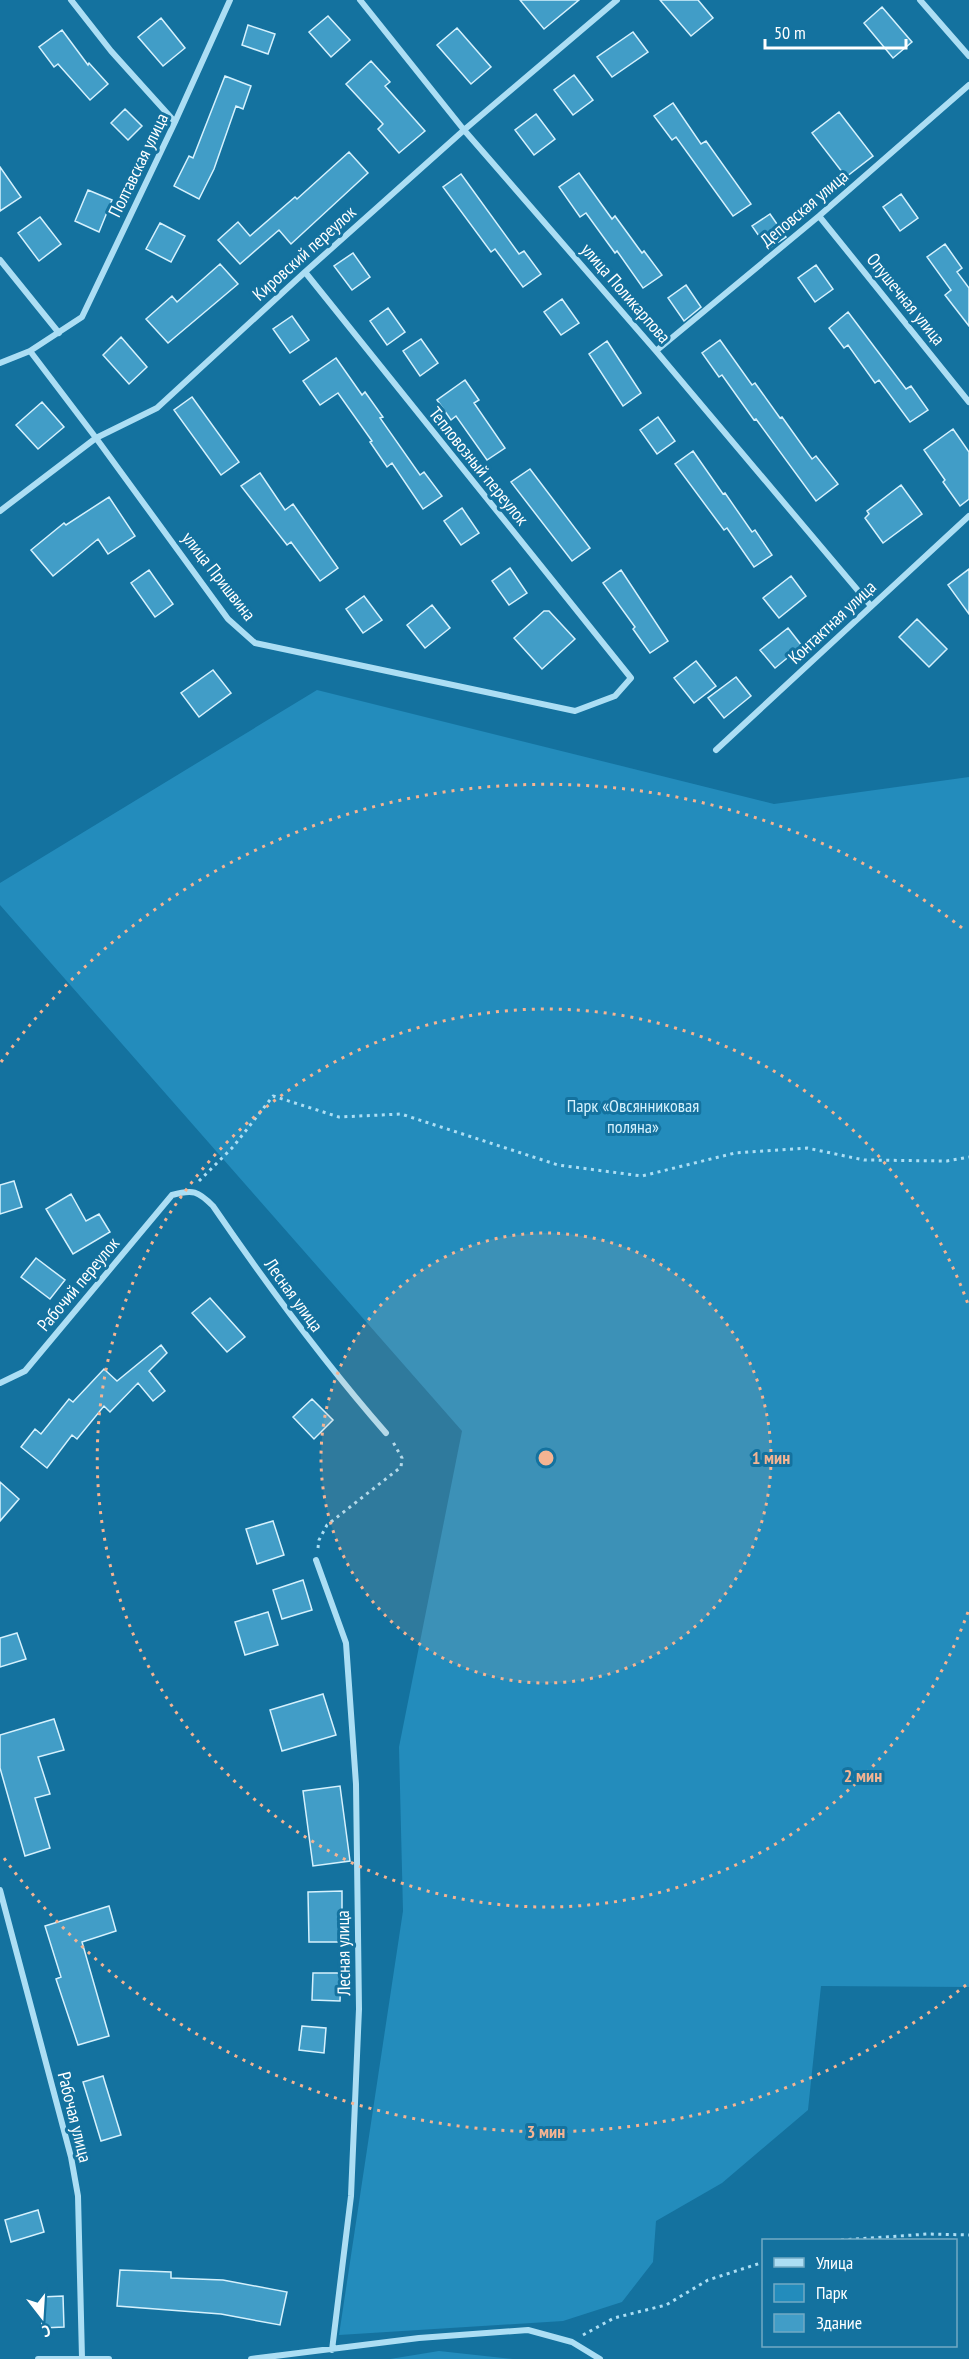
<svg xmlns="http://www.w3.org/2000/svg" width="969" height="2359" viewBox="0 0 969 2359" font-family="'PT Sans Narrow',sans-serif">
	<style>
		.green { fill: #238cbc }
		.building { fill: #419dc7; stroke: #d5f1fd; stroke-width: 1.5 }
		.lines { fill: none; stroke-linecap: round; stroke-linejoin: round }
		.path { stroke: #acdef4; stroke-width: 3; stroke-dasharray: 3 4.5; stroke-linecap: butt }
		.minor { stroke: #acdef4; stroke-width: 6 }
		.ring { fill: none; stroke: #f5b492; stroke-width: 3; stroke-dasharray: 3 6 }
		.labels { text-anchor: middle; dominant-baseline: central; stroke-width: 6; stroke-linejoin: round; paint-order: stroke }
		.street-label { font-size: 18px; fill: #fff; stroke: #14729f }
		.park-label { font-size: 18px; fill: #d5f1fd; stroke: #14729f }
		.centre { fill: #f5b492; stroke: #14729f; stroke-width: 3 }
		.ring-label { font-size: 18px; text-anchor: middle; font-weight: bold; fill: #f5b492; stroke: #14729f; stroke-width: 6; stroke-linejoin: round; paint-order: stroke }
	</style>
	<rect width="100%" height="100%" fill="#14729f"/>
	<!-- green -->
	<path class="green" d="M317,690L774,804L969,777V1987L821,1986L808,2110L722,2183L656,2221L653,2262L622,2302L563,2321L339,2335L403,1911L399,1747L462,1431L0,905V883Z
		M439,2351L513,2359H390Z"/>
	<!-- building -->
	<path class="building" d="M520,0H579L544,29Z
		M660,0H698L713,18L691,36Z
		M882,7L912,42L893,58L864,23Z
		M328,16L350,40L331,57L309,32Z
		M161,18L185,48L163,66L138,37Z
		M248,25L275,34L268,54L242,45Z
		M457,28L491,67L471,84L437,45Z
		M62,30L88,65L89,63L108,84L90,100L58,64L54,67L39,47Z
		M633,32L648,52L612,77L597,57Z
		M371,61L390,82L385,86L425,131L399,153L378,129L383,124L346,84Z
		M574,75L593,100L573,115L554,90Z
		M225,76L251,86L243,109L236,106L214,169L199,199L174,186L189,156L193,158Z
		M673,103L701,144L706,141L751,204L733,216L676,137L672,140L654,116Z
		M125,109L142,126L128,140L111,123Z
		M839,112L873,156L846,177L812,133Z
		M536,114L555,139L534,155L515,130Z
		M349,152L368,173L291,244L279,230L240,264L218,240L238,222L250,236L295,197L297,199Z
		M0,167L21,197L0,211Z
		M579,173L612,219L615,216L642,253L644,251L662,275L643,288L617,251L615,253L586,213L580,217L559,187Z
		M461,174L519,254L524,251L541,274L523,287L495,249L491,252L443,187Z
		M88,190L112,200L99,232L75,221Z
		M901,194L918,218L900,231L883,207Z
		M770,214L786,237L768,249L752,226Z
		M40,217L61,244L39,261L18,233Z
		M160,223L185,236L171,262L146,249Z
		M945,244L962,268L957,272L969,288V326L945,295L951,290L927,257Z
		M353,253L370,277L352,290L334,266Z
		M220,264L238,284L168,343L146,319L172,296L177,302Z
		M816,265L833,289L815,302L798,278Z
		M686,285L701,307L684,321L668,298Z
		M562,299L579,323L561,335L544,312Z
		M388,308L405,332L387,345L370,321Z
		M848,312L906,389L911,386L928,410L910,422L879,380L875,383L848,345L844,348L829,328Z
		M292,316L309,340L290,353L273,329Z
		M121,337L147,367L129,384L103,355Z
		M421,339L438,363L420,376L403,351Z
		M720,340L752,385L755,383L780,418L782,417L812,459L816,456L838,484L816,501L756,419L754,420L722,375L719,377L702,353Z
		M607,341L641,393L623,406L589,354Z
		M336,358L362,395L365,392L383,417L380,418L420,475L424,472L442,496L423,509L392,463L387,467L370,442L372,441L338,393L320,405L303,381Z
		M465,380L479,400L474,403L505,448L487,460L456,416L451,420L437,400Z
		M192,397L239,462L221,475L174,410Z
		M42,402L64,427L38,449L16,425Z
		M658,417L675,441L657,454L640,430Z
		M953,429L969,452V499L960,506L943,482L945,480L924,450Z
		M693,451L723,494L725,493L752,532L755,530L772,555L754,567L727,528L724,530L675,464Z
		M530,469L590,548L572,561L511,482Z
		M260,473L285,510L293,504L338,568L320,581L291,542L287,545L241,486Z
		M901,485L922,514L883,543L865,518L869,514L867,511Z
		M109,497L135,536L108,554L98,539L53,576L31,550L64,523L66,525Z
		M462,508L479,533L461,545L444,521Z
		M510,568L527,593L509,605L492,581Z
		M969,569V614L948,585Z
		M149,570L173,604L155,617L131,583Z
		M621,570L668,641L650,653L633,629L635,627L603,583Z
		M791,576L806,596L779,618L763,598Z
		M364,596L382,620L363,633L346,609Z
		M432,605L450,628L425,648L407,625Z
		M544,611H549L575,639L542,669L514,638Z
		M917,619L947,649L929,667L899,637Z
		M788,628L802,646L775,668L760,650Z
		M696,661L716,686L694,703L674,678Z
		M213,670L231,693L199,717L181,693Z
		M736,677L751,696L724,718L708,698Z
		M14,1181L22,1207L0,1214V1185Z
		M71,1194L86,1221L99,1214L110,1232L73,1254L46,1209Z
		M36,1258L65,1280L50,1299L21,1277Z
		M210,1298L245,1337L227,1352L192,1313Z
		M161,1345L167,1353L149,1371L165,1391L153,1401L138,1383L110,1412L104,1406L77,1439L72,1435L47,1468L21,1447L35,1429L41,1434L69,1399L73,1402L104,1369L117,1381Z
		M312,1399L333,1420L314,1439L293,1417Z
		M0,1482L19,1499L0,1521Z
		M273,1521L284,1555L257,1564L246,1529Z
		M303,1580L312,1610L282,1619L273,1590Z
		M268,1612L278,1645L245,1655L235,1622Z
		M17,1633L26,1659L0,1667V1638Z
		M323,1694L336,1735L282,1751L270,1710Z
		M54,1719L64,1750L38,1757L50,1794L35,1798L50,1848L25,1856L0,1768V1735Z
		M340,1786L350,1861L313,1866L303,1791Z
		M342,1891V1942H309L308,1892Z
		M109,1906L116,1931L82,1942L109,2036L78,2045L56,1979L61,1977L45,1926Z
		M313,1973H341L340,2001L312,2000Z
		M302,2026L326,2028L324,2053L299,2050Z
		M103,2076L121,2135L101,2141L83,2082Z
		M38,2210L44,2232L11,2242L5,2220Z
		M120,2270L171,2272V2278L223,2280L287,2292L280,2325L221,2314L117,2306Z
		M63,2296L64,2327L42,2328L41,2297Z"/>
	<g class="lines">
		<!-- path -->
		<path class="path" d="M199,1181L233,1147L273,1096L339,1117L401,1114L558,1165L642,1176L735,1153L807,1148L864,1160L947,1161L969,1157
			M318,1548L319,1540L327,1525L401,1467L402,1458L393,1442
			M841,2240L928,2234L969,2235
			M583,2335L614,2318L666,2305L708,2280L764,2262"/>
		<!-- minor -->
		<path class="minor" d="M71,0L111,51L175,122
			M360,0L464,130L656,351L871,606
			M920,0L969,56
			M819,216L969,402
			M0,260L59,333
			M30,351L96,438L228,619L255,643L575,711L615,696L631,678L305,272
			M656,351L819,216L969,85
			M0,363L30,351L82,317L175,122L230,0
			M0,511L96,438L157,408L305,272L464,130L617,0
			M716,750L969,516
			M0,1383L25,1371L172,1195C193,1189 198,1191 213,1206C267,1285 323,1361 386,1433
			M316,1560L346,1643L356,1784L359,2009L351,2196L332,2350
			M0,1890L71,2157L78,2196L82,2358
			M38,2359H109
			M251,2359L419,2338L528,2330L572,2342L600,2359"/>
	</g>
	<!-- distance rings -->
	<circle cx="546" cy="1458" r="225" fill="#f5b492" fill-opacity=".12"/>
	<g class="ring">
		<circle cx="546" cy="1458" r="225"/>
		<path d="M968 1612A449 449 0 1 1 968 1304"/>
		<path d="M966 1985A674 674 0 0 1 1 1854M1 1062A674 674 0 0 1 966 931"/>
	</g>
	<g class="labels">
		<!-- street labels -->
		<g class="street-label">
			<text transform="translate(138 165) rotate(-64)">Полтавская улица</text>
			<text transform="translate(804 208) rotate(-40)">Деповская улица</text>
			<text transform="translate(304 253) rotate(-42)">Кировский переулок</text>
			<text transform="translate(626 293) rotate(49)">улица Поликарпова</text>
			<text transform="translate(906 299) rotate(51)">Опушечная улица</text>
			<text transform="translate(479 466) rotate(51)">Тепловозный переулок</text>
			<text transform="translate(219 576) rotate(52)">улица Пришвина</text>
			<text transform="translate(832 622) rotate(-43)">Контактная улица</text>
			<text transform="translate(78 1284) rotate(-50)">Рабочий переулок</text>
			<text transform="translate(294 1295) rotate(54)">Лесная улица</text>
			<text transform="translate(343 1953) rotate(-91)">Лесная улица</text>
			<text transform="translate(75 2117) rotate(76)">Рабочая улица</text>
		</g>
		<!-- park labels -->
		<g class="park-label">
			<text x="633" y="1105">Парк «Овсянниковая<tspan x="633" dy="21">поляна»</tspan></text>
		</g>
	</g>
	<circle cx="546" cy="1458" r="9" class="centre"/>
	<g class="ring-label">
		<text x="771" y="1464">1 мин</text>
		<text x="863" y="1782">2 мин</text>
		<text x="546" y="2138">3 мин</text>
	</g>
	<!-- legend -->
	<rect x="762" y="2239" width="195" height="108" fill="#14729f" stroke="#72aac5" stroke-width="1.5"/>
	<rect x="774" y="2258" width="30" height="9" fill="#acdef4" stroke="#72aac5" stroke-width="1.5"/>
	<text x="816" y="2269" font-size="18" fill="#ffffff">Улица</text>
	<rect x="774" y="2284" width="30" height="18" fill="#238cbc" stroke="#72aac5" stroke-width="1.5"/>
	<text x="816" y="2299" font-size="18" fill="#ffffff">Парк</text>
	<rect x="774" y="2314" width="30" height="18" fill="#419dc7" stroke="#72aac5" stroke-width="1.5"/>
	<text x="816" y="2329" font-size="18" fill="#ffffff">Здание</text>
	<!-- north arrow -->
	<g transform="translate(42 2317) rotate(163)" stroke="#14729f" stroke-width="4.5" paint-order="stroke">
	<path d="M0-4.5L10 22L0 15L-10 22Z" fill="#ffffff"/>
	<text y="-9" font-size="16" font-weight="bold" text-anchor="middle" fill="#ffffff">С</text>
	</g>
	<!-- scale -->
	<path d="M765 39v9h141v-9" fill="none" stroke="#ffffff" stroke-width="3"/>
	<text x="774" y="39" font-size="18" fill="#ffffff" stroke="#14729f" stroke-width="4.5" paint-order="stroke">50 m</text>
</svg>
